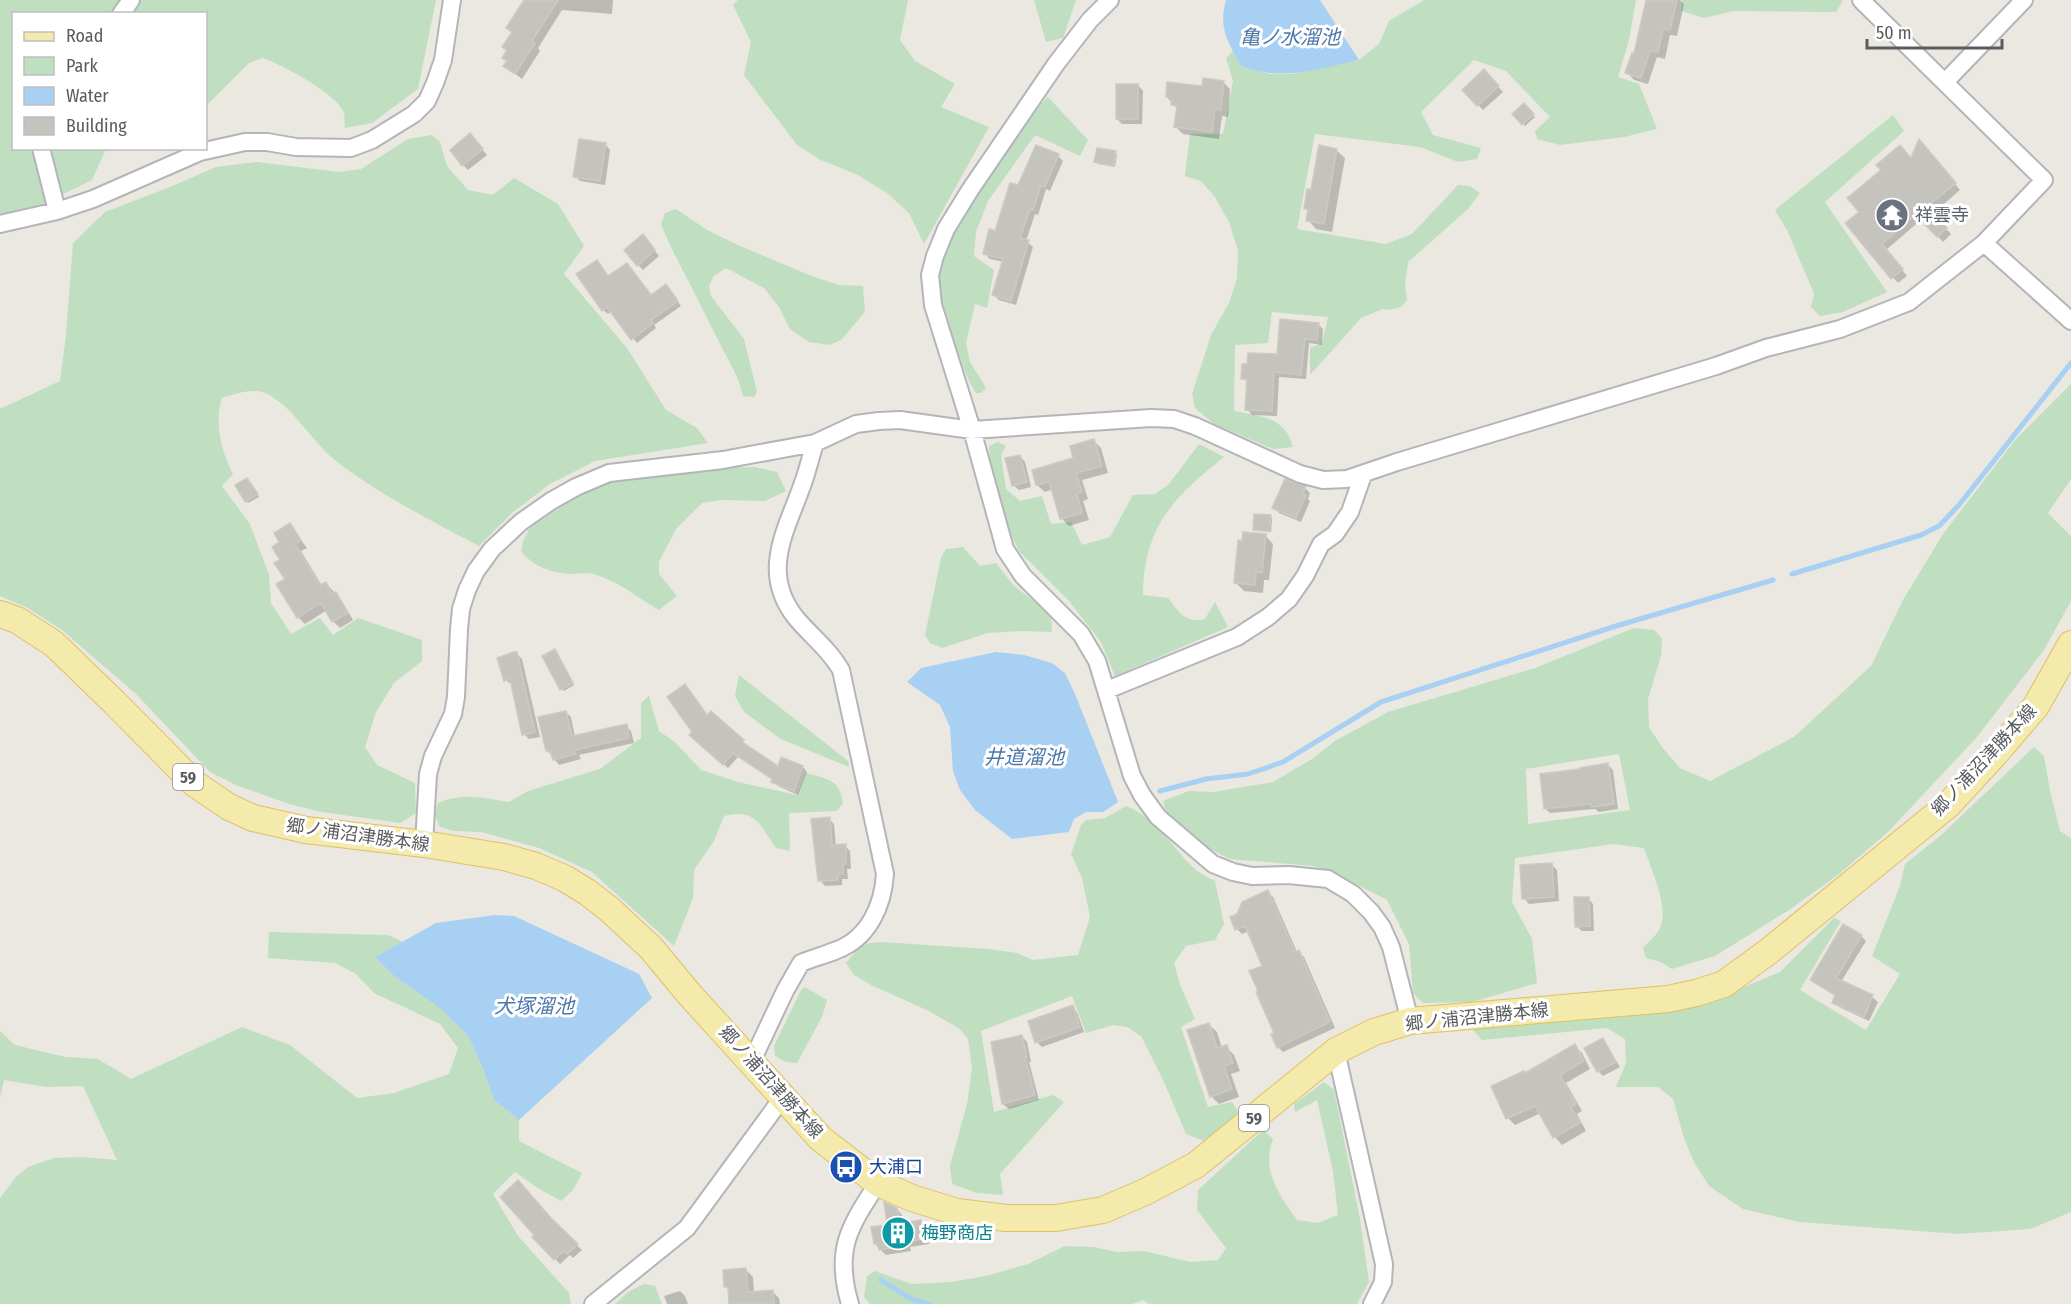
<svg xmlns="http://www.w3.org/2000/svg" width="2071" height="1304" viewBox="0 0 2071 1304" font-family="'Fira Sans Condensed','Noto Sans JP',sans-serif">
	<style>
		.green { fill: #bfdfc0; fill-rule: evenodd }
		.water { fill: #a7d0f3 }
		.shadow { fill: #0003 }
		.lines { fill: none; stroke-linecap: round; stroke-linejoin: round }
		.stream { stroke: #a7d0f3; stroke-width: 5 }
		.building { fill: #c5c3bd; stroke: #cecac0; stroke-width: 1.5 }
		.street-casing { stroke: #b3b5b9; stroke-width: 20 }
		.primary-casing { stroke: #dfc065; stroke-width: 28 }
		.street { stroke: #fff; stroke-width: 16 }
		.primary { stroke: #f4eaab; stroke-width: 26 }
		.labels { text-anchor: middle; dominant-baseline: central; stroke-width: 6; stroke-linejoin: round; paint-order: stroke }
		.shield { fill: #fff; stroke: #8b8d8f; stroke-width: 1.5 }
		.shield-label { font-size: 16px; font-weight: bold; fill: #595c5f }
		.worship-label { font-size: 18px; fill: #5b616d; stroke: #fff; text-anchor: start }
		.street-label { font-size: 18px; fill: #595c5f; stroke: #fff }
		.transit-label { font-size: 18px; fill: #164399; stroke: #fff; text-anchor: start }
		.culture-label { font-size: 18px; fill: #0d838f; stroke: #fff; text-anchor: start }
		.water-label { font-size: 20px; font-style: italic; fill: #4b77aa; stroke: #fff }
	</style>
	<rect width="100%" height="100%" fill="#eae8e0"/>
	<!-- green -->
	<path class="green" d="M0,0H436L418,89L372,123L345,128C344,123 345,118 344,113C339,95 281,64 263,58L249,63L206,106V14H14V148L106,149L92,180L25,213L0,215Z
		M738,0H908L900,40L915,61L955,84L941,107L989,127L924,244L909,213L887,193L858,175L821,160L797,145L744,75L751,42L733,5Z
		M1034,0H1076L1063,38L1046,42Z
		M1424,0H1636L1629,40L1618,77L1639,84L1657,129L1624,137L1560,145L1537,139L1535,131L1550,117L1506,71L1474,60L1421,112L1433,135L1481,148L1477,159L1458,162L1420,147L1315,134L1297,229L1386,244L1412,234L1458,185L1470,186L1480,193L1467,210L1408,262L1405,284L1407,300L1401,307L1390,310L1383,309L1361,318L1310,375V348L1322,343L1328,317L1272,312L1268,343L1235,345L1234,411C1262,417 1284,416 1293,447L1273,449L1214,424L1195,408L1192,394L1211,335L1229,303L1237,278L1238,250L1229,222L1215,197L1201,181L1185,176L1190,134H1223L1233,81L1226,58L1233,51L1241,66L1270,74H1293L1359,60L1379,44L1389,21Z
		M1682,0H1843L1836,12L1733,11L1704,18L1681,11Z
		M1048,97L1088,140L1080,156L1035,135L988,201L976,232L974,256L994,270L987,308L975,304L966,343L970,362L986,388L981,393H976L969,381L957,352L941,297L939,272L950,236L1025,120Z
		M1893,115L1904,131L1825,202L1887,292L1843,312L1820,316L1811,307L1814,294L1788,232L1775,210Z
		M432,135L440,142L447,166L468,190L493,195L514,178L558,204L584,246L564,274L627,348L666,410L697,428L708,443L595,461L550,484L513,512L479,546C430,520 380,495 336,461C312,442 297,412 271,396C255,386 238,393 222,398C214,424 221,450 233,474L222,486L250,524L269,575L271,603L291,634L320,618L333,635L358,618L422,640V661L394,683L376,712L365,747L377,765L415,783L416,813L400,823L322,812L289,804L236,785L210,772L136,694L62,630L26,607L0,596V409L60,381L66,335L73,243L105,212L170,187L216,167L257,162L339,172L361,169L408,139Z
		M676,209L707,230L740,246L814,277L839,285L863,286L865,312L841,340L830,345L809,342L790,329L779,307L764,288L726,268L714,276L709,286L711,296L744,339L757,392L754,397L743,396L738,379L670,245L661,224L665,213Z
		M2071,384V479L2048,513L2071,536V601L2044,650L1977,737L1889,831L1839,874L1789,910L1715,956L1672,969L1661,962L1646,958L1643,948C1648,942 1655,937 1659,930C1671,910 1651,869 1644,848L1613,844L1515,858L1512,902L1532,939L1537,983L1472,1002L1423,1003L1413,993L1409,944L1387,900L1333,872L1313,866L1230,859L1208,848L1184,828L1166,811L1163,801L1189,791L1213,792L1273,782L1312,759L1335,741L1388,712L1535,668L1634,628L1654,630L1662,638L1661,656L1648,699L1649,727L1662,747L1680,768L1710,781L1794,737L1871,666L1903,600L1943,534L2016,439ZM1619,754L1630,810L1528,824L1526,769Z
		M998,442L1006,446L1001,455L1006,489L1020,501L1042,496L1051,524L1071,522L1082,545L1110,537L1133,495L1155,494L1169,484L1199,444L1224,457C1173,498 1144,526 1143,595L1168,598C1180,613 1184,623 1205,619L1215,602L1228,627L1115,676L1101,642L1069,601L1019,551L1006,524L991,478L989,446Z
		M755,467L777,472L786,491L765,501L722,500L702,503L676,529L659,562V574L677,596L659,610C638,598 617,580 593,574C586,572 577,574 570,574C551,573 532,566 521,551L523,541L529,529L578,495L614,478L641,469Z
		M963,547L980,566L996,563L1014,586L1051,614L1052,632L1023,631L988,633L942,648L930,643L925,635L941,558L946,549Z
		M739,675L848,761L849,767L781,739L744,712L735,696Z
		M649,696L659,731L676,743L701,770L738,782L797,795L806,773C827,779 840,779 843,803L837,811L789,813L790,851L776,848C759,825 757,808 724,816L714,841L694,870L693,898L674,946L592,872L539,848L481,832L454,831L440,827L435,816L438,803C464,792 482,798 509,802L528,791L600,769L641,738V703Z
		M2034,747L2044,756L2050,791L2060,831L2071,838V1212L2030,1229L1958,1234L1800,1222L1743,1209L1709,1186L1694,1162L1684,1138L1673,1099L1658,1087H1616L1626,1063L1625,1039L1607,1028L1482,1040L1472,1029L1483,1022L1515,1018L1631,1015L1708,1002L1780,972L1834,918L1841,921L1800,990L1866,1030L1900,974L1872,956L1900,886L1905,864L1940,836Z
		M1126,806C1157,818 1171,847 1195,869C1200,874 1208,877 1215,881L1224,924L1215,940L1186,946L1174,963L1180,985L1195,1019L1181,1027L1208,1107L1232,1102L1238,1112L1221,1131L1204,1141L1186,1134L1164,1082L1141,1036L1127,1027L1113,1025L1086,1033L1072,996L981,1031L994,1112L1053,1095L1064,1102L1000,1174L1003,1195L977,1193L952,1184L950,1166L967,1104L972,1068L968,1039L960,1029L929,1011L871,985L854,975L846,963L862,944L881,942L988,949L1017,953L1033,960L1078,955L1090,917L1082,878L1071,854L1081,825L1086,820L1105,818Z
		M269,932L388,935L403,942L375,957L394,976L441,1009L468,1036L482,1066L494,1100L519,1120V1141L582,1173L573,1190L561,1201L536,1187L515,1172L493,1194L518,1236L569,1293L571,1304H0V1198L16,1177L28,1167L54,1158L81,1157L117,1160L83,1086L46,1087L4,1080L0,1098V1031L15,1045L66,1057L98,1059L131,1079L242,1027L290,1045L357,1098L394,1093L449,1074L458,1048L440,1024L374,993L356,974L335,963L268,958Z
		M805,987L827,1000L822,1017L797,1063L786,1062L775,1056L774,1046L801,990Z
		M1324,1082L1334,1090L1360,1219L1369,1282L1357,1304H1149L1143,1300L1132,1304H870L864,1297L867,1276L875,1271L911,1284L951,1282L986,1276L1028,1264L1065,1246L1094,1247L1117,1252L1144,1251L1190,1262L1218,1260L1226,1248L1197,1210L1198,1190L1263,1130L1273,1139C1261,1170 1279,1195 1297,1220L1318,1223L1338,1215L1333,1171L1317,1100L1295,1112L1294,1104Z
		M644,1284L655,1286L662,1304H615L628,1292Z"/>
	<!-- water -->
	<path class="water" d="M1226,0H1320L1359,60C1319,69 1282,82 1241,66C1228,41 1218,29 1226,0Z
		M996,652L1024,655L1052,663L1065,673L1075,694L1118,802L1103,812H1086L1074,819L1069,832L1012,839L975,810L960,790L953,771L950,727L940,705L907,682L921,668Z
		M495,915L514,916L639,974L652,998L519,1120L494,1100L482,1066L468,1036L441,1009L394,976L375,957L436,923Z"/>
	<!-- shadow -->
	<path class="shadow" d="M526,0H613L612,14L562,10L538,48L540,51L522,79L505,66L508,62V51L513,33L508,28Z
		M1648,0H1680L1684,4L1677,36L1670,35L1665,59L1657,57L1648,84L1634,80L1627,72L1635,56Z
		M1484,71L1503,92L1483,110L1464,90Z
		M1223,82L1230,89L1228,117L1222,116L1219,139L1183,134L1176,127L1178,110L1167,97Z
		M1138,85L1143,91L1142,124H1122L1117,119Z
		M1524,105L1535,117L1525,126L1514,114Z
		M475,141L487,155L468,170L463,165Z
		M605,144L610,150L605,185L580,181L575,176Z
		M1925,147L1960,190L1932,214L1951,234L1943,242L1922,219L1886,250L1907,276L1898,283L1847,224Z
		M1336,150L1345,158L1332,232L1316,229L1308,220L1309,212L1305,208L1313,191Z
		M1115,153L1117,155L1115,167L1098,164L1096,162Z
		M1058,156L1063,161L1050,191L1046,189L1038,215L1035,214L1026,241L1033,247L1016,305L999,300L994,295L1004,262L990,259L984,253L1019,187Z
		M648,242L659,256L643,270L638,265Z
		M579,275L609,278L651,297L670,291L681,306L654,325L656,328L637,343L612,311L608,314L603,310Z
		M1318,324L1323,329L1322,345L1309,343L1306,379L1279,377L1277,416L1252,415L1247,409L1248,383L1243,378L1278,355Z
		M1094,441L1101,448L1108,473L1082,480L1088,499L1083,501L1089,520L1069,526L1062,519L1053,489L1045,492L1037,485L1075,459Z
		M1020,456L1025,462L1031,487L1019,490L1013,485Z
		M249,482L259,497L248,503L246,501Z
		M1305,488L1310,493L1308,499L1310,501L1301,522L1279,513L1274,507Z
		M1270,517L1272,519L1271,532L1257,531L1255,529Z
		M289,524L307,548L301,551L322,586L326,583L342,601L353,620L340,628L333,621L327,610L305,624L298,617L282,560L281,543Z
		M1265,535L1273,544L1269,580H1264L1263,593L1244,591L1236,583Z
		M557,653L574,685L564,691L562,689Z
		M517,654L522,659L540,737L529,739L524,734L512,685L506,680Z
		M689,690L708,716L711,713L748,746L778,768L803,767L807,772L798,795L778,786L774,780L738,757L728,768L696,740Z
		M566,712L571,717L575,737L626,726L631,731L634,743L579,755L581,759L559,765L547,750Z
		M1608,765L1613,770L1618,809L1599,812L1595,809L1550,813L1545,808Z
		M829,819L834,824L836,846H845L850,851L851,869H847L848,879H842V885L825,886L820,880Z
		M1552,865L1557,870L1559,901L1529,904L1524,898Z
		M1267,892L1273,897L1297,952L1304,957L1335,1028L1283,1052L1278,1047L1264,966L1249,931L1242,934L1237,929L1232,918L1239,915Z
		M1588,898L1593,904L1594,931H1582L1576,926Z
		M1861,936L1866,941L1841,982L1872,997L1878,1002L1869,1021L1839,1007L1834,1002L1836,996L1812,980Z
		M1072,1007L1077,1012L1084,1032L1042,1047L1037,1042Z
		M1208,1024L1217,1032L1222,1048L1226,1047L1234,1055L1240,1071L1231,1074L1239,1097L1219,1104L1211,1096Z
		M1022,1036L1027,1042L1031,1062H1029L1039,1100L1009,1109L1003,1104L1000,1091Z
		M1602,1039L1607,1045L1620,1067L1603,1076L1598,1071Z
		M1574,1046L1582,1053L1590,1069L1566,1083L1582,1111L1577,1114L1586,1131L1562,1145L1555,1137L1541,1113L1515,1125L1508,1118L1525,1074Z
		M897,1209L902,1215L904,1224L921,1221L926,1226L929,1244L910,1247L911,1251L886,1255L875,1244L889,1226Z
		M555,1224L582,1250L573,1258L570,1255L560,1264L534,1237Z
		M746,1270L753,1277L754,1293L772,1291L779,1298L780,1304H731L729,1290L725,1286Z
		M680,1291L685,1296L688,1304H667L664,1296Z"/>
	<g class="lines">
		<!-- stream -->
		<path class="stream" d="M1792,574L1921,535L1939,526L1959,505L2071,363
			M1160,791L1206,779L1248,774L1283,762L1381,702L1616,626L1773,580
			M881,1280L913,1300L929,1304"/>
	</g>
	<!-- building -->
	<path class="building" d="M524,0H558L532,41L535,43L515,74L503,66L507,61L502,58L507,50L502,47L512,32L506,28Z
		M1646,0H1677L1670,30L1663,29L1658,52L1650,51L1641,78L1625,73L1632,53L1634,54Z
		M1484,69L1499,86L1477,106L1462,90Z
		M1203,78L1224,81L1221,110L1215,109L1212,132L1174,127L1177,106L1171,105L1172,98L1166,97L1167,82L1202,86Z
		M1116,84H1138V119H1116Z
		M1524,103L1534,114L1522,125L1512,114Z
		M470,133L483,149L462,166L450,150Z
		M579,139L606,143L600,181L573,177Z
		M1919,139L1956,183L1927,207L1947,228L1937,237L1915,215L1882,244L1903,269L1891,279L1845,223L1859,212L1847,198L1881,170L1876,165L1900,145L1911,158Z
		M1036,145L1059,154L1045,187L1041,185L1033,210L1030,209L1020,238L1029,240L1011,301L992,295L1003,259L983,254L989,229L995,231L1010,183L1018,185Z
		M1319,145L1337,149L1324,224L1306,221L1308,209H1304L1307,189L1311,190Z
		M1097,148L1116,151L1114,166L1094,162Z
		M643,234L655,250L637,266L624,250Z
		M597,260L608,276L627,263L651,295L666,284L678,301L651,320L653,323L631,340L607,307L602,311L576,274Z
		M1280,319L1319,323L1317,340L1305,339L1301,375L1274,372L1272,411L1245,410L1247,379H1241L1242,364H1247L1248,353L1277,354Z
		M1094,439L1102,466L1076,473L1082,492L1077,494L1082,513L1060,519L1049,482L1036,485L1032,470L1073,458L1070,446Z
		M1020,455L1027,482L1012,486L1005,458Z
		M247,478L258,494L245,502L235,485Z
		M1285,479L1306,486L1303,493L1306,495L1296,518L1272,508Z
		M1254,514L1271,515L1269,531L1253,530Z
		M290,523L301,540L295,544L320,585L326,582L332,594L336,592L348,613L332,622L321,603L297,618L276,584L285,579L274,563L280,560L272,547L279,542L274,533Z
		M1243,532L1266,534L1262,573L1256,572L1255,585L1234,583L1238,540L1242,541Z
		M555,649L573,683L560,690L542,656Z
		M514,652H517L535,732L522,735L510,679L504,681L497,658Z
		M685,684L707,715L711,711L744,740L742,742L778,766L781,757L803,766L794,791L771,782L772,779L733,753L723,765L689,735L692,732L667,697Z
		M566,711L572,736L627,724L629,738L575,750L576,754L553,760L550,750L546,751L538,717Z
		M1608,763L1614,804L1592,807L1591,804L1544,809L1540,774L1580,769V768Z
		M830,817L832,845L846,844V864H843V874L838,875V880L818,881L811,819Z
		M1552,863L1554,897L1522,899L1520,865Z
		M1268,890L1295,952L1299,950L1330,1022L1277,1048L1271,1034L1274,1033L1256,992L1258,991L1249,971L1262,966L1245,926L1235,930L1230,917L1237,914L1242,902Z
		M1574,897H1589L1590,926L1575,927Z
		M1843,924L1862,935L1836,978L1873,995L1864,1017L1832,1003L1835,995L1810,980Z
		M1073,1005L1080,1027L1035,1043L1028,1021Z
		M1209,1023L1217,1048L1227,1045L1233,1063L1224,1066L1232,1089L1210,1097L1187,1030Z
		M1022,1035L1027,1057H1025L1035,1095L1002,1104L991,1042Z
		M1603,1038L1616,1062L1597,1072L1584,1048Z
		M1575,1044L1584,1061L1560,1075L1576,1104L1571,1107L1580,1123L1553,1138L1535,1106L1506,1119L1491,1086L1524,1071L1525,1073Z
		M518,1180L551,1218L578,1244L567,1254L564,1251L554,1260L532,1237L534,1235L500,1197Z
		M884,1202L897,1208L900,1223L921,1220L924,1239L906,1242V1246L879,1250L878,1244H874L871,1227L887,1225Z
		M746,1268L748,1292L773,1290L774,1304H729L728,1287H724L723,1270Z"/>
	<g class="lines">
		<!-- street casing -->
		<g class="street-casing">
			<path id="street" d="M1110,0L1090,20L1056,64L970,190L946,229L935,256L930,275L933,305L972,430L1005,549L1023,576L1081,634L1097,661L1132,776L1142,795L1158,817L1213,864L1233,872L1252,876L1289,875L1328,879L1353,894L1371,912L1382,927L1391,947L1410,1021
				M121,14L131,0
				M1945,82L2024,0
				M41,148L57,211
				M0,224L57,211L93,199L200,152L245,142H267L296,147L351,148L372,140L414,114L427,101L435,83L443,60L452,0
				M1984,243L2071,321
				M1107,690L1237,637L1268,617L1289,599L1305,576L1321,544L1335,534L1350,512L1363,475
				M424,844L428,774L433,756L453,714L456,697L459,629L461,609L467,590L476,571L492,549L521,522L551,501L576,487L609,473L723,460L815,443L856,424L879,421L900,420L972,430L1151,418L1174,419L1195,426L1300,474L1323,480L1347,479L1397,462L1716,366L1766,348L1840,329L1909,302L1984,243L2044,180L1861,0
				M1336,1051L1384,1264L1383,1282L1372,1304
				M752,1061L785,991L801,963C813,958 825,955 837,950C869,938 883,905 885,874L841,670C829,649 811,636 796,618C759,572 787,529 803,483C808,469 811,456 815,443
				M593,1304L687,1228L783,1097
				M850,1304C834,1250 849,1227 878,1183"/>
		</g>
		<!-- primary casing -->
		<g class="primary-casing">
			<path id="primary" d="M0,614L17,620L54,644L115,703L195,784L229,807L253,818L306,830L424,844L504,857L536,866L564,878L587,892L609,909L651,948L690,995L821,1139L878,1183L912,1198L957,1212L1006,1218H1056L1103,1210L1145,1192L1196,1165L1336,1051L1374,1032L1410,1021L1668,999L1696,993L1724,984L1769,951L1948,805L1995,754L2036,706L2071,644"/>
		</g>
		<!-- street -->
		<use href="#street" class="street"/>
		<!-- primary -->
		<use href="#primary" class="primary"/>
	</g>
	<!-- icons -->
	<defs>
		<g id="temple-disc" transform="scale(1.725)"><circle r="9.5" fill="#6b7280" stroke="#fff"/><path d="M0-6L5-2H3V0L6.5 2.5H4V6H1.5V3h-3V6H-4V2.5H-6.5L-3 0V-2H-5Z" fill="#fff"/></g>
		<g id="bus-disc" transform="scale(1.725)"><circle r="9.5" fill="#1a4fb4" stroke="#fff"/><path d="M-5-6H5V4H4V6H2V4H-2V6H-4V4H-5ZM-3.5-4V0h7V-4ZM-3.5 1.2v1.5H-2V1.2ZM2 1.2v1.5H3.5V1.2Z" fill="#fff"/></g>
		<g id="building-disc" transform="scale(1.725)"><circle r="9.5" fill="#0f9aa8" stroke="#fff"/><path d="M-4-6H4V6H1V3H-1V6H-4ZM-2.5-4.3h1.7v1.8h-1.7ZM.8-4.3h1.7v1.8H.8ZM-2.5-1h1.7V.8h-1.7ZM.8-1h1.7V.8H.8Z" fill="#fff"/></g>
	</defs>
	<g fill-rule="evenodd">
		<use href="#temple-disc" x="1892" y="215"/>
		<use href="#bus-disc" x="846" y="1167"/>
		<use href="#building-disc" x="898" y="1233"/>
	</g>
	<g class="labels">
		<!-- shield labels -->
		<g class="shield">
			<rect x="173" y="764" width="30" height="26" rx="4.5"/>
			<rect x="1239" y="1105" width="30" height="26" rx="4.5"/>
		</g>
		<g class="shield-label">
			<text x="188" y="777">59</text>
			<text x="1254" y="1118">59</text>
		</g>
		<!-- worship labels -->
		<g class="worship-label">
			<text x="1915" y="215">祥雲寺</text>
		</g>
		<!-- street labels -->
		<g class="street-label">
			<text transform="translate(1984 760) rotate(-47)">郷ノ浦沼津勝本線</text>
			<text transform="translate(358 835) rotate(8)">郷ノ浦沼津勝本線</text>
			<text transform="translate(1477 1017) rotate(-6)">郷ノ浦沼津勝本線</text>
			<text transform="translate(771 1082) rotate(48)">郷ノ浦沼津勝本線</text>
		</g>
		<!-- transit labels -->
		<g class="transit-label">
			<text x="869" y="1167">大浦口</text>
		</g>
		<!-- culture labels -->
		<g class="culture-label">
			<text x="921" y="1233">梅野商店</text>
		</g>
		<!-- water labels -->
		<g class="water-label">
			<text x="1290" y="37">亀ノ水溜池</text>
			<text x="1024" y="757">井道溜池</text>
			<text x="534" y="1006">犬塚溜池</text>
		</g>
	</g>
	<!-- legend -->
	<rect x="12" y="12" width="195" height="138" fill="#ffffff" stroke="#bdbebf" stroke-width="1.5"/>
	<rect x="24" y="32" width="30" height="9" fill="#f4eaab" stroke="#bdbebf" stroke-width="1.5"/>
	<text x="66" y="42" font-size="18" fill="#595c5f">Road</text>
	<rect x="24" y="57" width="30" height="18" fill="#bfdfc0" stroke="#bdbebf" stroke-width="1.5"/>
	<text x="66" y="72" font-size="18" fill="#595c5f">Park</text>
	<rect x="24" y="87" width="30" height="18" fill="#a7d0f3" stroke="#bdbebf" stroke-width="1.5"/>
	<text x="66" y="102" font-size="18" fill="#595c5f">Water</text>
	<rect x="24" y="117" width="30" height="18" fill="#c5c3bd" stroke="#bdbebf" stroke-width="1.5"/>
	<text x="66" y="132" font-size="18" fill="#595c5f">Building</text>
	<!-- scale -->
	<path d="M1867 39v9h135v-9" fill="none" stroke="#595c5f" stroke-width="3"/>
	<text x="1876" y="39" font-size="18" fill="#595c5f" stroke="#ffffff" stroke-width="4.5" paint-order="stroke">50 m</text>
</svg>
